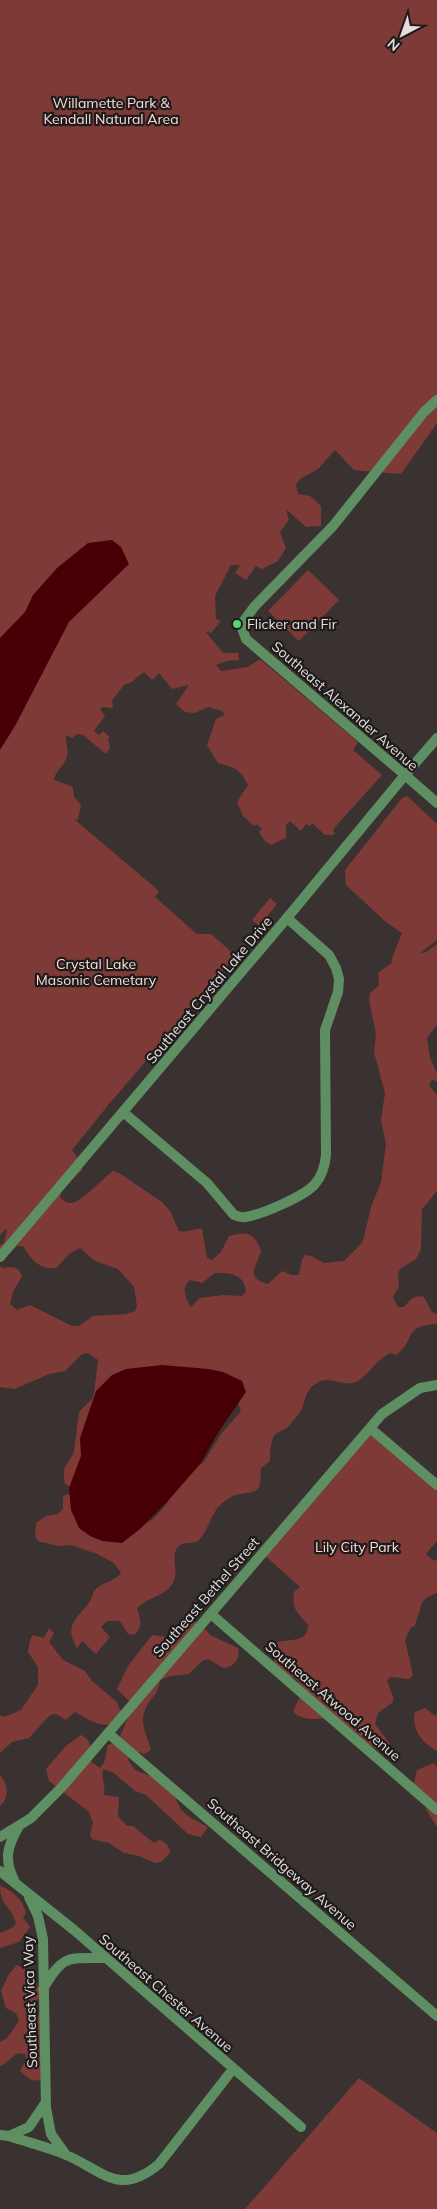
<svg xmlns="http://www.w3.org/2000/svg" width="437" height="2209" viewBox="0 0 437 2209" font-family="Mulish,sans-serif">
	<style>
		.green { fill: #7e3a37; fill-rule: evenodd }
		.water { fill: #480006 }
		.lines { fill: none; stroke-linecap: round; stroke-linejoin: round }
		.minor { stroke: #5e8f63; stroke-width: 10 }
		.tertiary { stroke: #5e8f63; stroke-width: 10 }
		.poi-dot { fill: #59d56f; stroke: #1e1b1a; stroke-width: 2 }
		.labels { text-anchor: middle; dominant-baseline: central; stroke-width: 4.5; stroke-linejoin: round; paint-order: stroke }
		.park-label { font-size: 14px; fill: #f7dbd8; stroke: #1e1b1a }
		.poi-label { font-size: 14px; fill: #e4dfde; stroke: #1e1b1a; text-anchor: start }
		.street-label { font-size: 14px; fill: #e4dfde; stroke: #1e1b1a }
	</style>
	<rect width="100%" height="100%" fill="#3a3231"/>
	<!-- green -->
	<path class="green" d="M0,0H437V423L401,474L354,470L335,450L318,469L300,479L296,485L298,494L310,496L321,506V526L306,527L286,509L289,520L280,532L286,548L278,561L262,569L256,566L246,580L235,573L240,565H231L215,596L216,619L221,621L211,633L205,631L223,653H238L239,660L227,661L216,665L221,671L248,667L260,659L358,742L353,750L382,775L337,825L333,830L335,833L333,835H325L312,823L310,826L306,824L301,831L290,821L286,825V838L271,845L265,841L259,832L262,829L257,824L254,826L243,816L237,802L248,785C239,768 236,768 218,763L207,745L216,719L225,715L222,711L208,707L195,713L185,712L176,704L189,685L172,689L159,673L152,680L144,672L130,683L125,684L112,700L113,708L102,707L100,709L105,716L94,731L99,735L103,731L110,737L108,739L110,748L106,754L83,735L77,734L72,738L66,735C65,744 70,751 66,759C63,767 55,771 54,780L73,787L74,797L81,805L78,820L74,819L159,891L155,897L197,934H211L236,956L109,1104L72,1150L82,1164V1170L61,1191L60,1197C63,1200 66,1203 71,1203C80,1204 104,1177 113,1171L119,1173L162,1202L170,1211L179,1231C188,1233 194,1228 202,1229L207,1258L212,1260L221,1252L229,1236C247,1231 254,1232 261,1251C257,1266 244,1278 268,1284L282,1271L292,1275H299L302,1260L305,1255L311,1256L324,1263L344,1261L362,1243L364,1237L371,1207L381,1182L386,1144L381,1120L385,1093L374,1052L376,1034L369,1000L370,993L379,985L378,973L393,962L391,961L402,933L386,922L346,885L345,870L402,798L407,796L437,824V940L419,954L428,951L437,944V1025L427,1038L430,1058L437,1073V1081L432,1080L429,1085L437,1095V1191L422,1209L421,1249L416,1259L400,1269L398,1274L399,1286L393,1297L398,1307H404C410,1300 414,1294 424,1297L432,1312L437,1314V1324C401,1326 417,1340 396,1355L390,1353C376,1360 370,1373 358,1381C346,1388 332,1377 321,1381C302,1389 308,1402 298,1415C295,1419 291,1423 288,1427C283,1431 276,1431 273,1438C270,1446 270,1453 270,1461L261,1468L260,1485L257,1490C248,1494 238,1493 231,1497C209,1509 212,1526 199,1540C192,1546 181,1539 176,1550C171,1561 181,1574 170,1587C162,1596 146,1599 137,1608C141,1620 143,1626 134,1635L128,1634L120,1621H107L101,1627L110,1637L96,1654L82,1641L77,1648C63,1624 77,1620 90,1601C92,1597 93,1593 95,1590C102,1582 114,1582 121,1573L114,1563L97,1554L71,1545L58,1546L38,1541L35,1536L36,1523L46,1516L58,1514L63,1509V1496L68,1494L137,1529L153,1519L166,1505L179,1482L190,1471L204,1462L221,1434L241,1411L236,1399L90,1438L71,1488L65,1484C61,1461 68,1469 74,1451L79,1412L92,1399L94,1393L98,1360L88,1353L82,1354L65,1371L49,1374L15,1389L0,1387V1265L2,1268C12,1267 18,1265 22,1276L13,1292L10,1304L17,1310L30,1305L72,1326H79L93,1316L126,1314L135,1311L137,1306L134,1287L118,1269L95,1261L80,1248L69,1254L56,1268C39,1270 31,1259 23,1246H17L0,1262V1245L4,1243L7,1230L6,1229L0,1235ZM215,1273C230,1273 244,1273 246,1292L242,1296L223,1295L200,1298L191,1307C186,1298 180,1288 190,1280L202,1283Z
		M308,570L339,600L299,641L268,611Z
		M270,898L277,904L259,926L252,920Z
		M370,1428L437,1485V1541L426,1554L434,1561L437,1559V1593L426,1598L422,1603L415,1625L410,1629L405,1640L413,1675L409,1679L391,1677L387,1680L393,1697V1702L378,1713L375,1724L390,1744L386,1750L381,1752L365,1742L356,1732L343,1730L328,1719C316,1718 301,1722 293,1711L304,1689L296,1679L279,1671L275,1666L273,1652L275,1643C288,1638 308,1644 308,1625C297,1610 292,1612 294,1592L300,1587L262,1553Z
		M190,1619L202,1625L210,1635L238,1648C241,1659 234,1667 223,1668L208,1659L202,1661L189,1674L171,1676L160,1680C157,1697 152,1695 146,1708C138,1722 148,1737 151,1750L145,1754L134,1751L129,1754L128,1760L135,1770L153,1777L173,1793L181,1810L191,1818L208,1827L201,1837L188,1834L146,1795L135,1791L114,1773L103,1769C101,1778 106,1786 104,1795L119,1797L118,1816L127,1826H133L154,1843L159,1840C166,1842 169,1845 170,1853L161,1862L155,1863L139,1856L124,1853L109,1843L92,1839L90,1834L93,1823L89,1812L49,1781L46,1769L66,1746L81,1735C92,1740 91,1749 90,1761L100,1768L104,1763L108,1745C126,1738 121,1724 132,1713L130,1702L117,1689L128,1666L152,1635L176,1638L185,1623Z
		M49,1628L54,1633L49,1642L63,1660L85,1671L92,1681L117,1702L122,1715C120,1717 116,1722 113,1723C101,1729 85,1717 75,1712L66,1720L56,1714L50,1715L29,1738L12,1742L0,1753V1715L4,1717L21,1710L38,1685V1667L28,1652L30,1640L33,1635L44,1638Z
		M425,1708L435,1716L437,1714V1751C422,1743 411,1729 415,1712Z
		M433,1763L437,1767V1827L427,1811L425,1799L413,1787L417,1770Z
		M0,1775C8,1785 10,1797 0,1806Z
		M0,1886C12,1890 23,1900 26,1913L23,1918L30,1927L19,1942L0,1948V1933L12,1928L16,1924C13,1907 0,1907 0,1886Z
		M17,1965L28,1970L43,1994L34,2003L33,2009L36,2014L42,2017L44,2054L50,2064L47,2076C34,2084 31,2081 20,2071L26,2060L25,2054C13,2050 10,2063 0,2066V2042L7,2038L19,2021L16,2013L6,2008L1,1991L9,1974Z
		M359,2078L437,2133V2209H245Z"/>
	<!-- water -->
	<path class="water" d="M112,540L121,547L129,564L69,622L15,726L0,750V638L25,612L33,595L57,568L88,543Z
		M162,1365L209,1369L223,1372L242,1381L246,1392L218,1433L201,1463L167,1502L140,1529L122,1543L102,1541L90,1536L79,1528L71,1510L69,1488L81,1456L80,1438L96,1391L112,1375L126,1369Z"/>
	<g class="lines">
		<!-- minor -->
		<path class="minor" d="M437,400L424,412L333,526L254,607L241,625L246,639L405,775L437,738
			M123,1112L207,1183L234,1215C238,1216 241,1218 245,1217C261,1215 305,1196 315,1184C322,1176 325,1165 326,1155L325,1030L338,992L339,979L336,968L329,955L287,918
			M370,1428L437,1485
			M211,1614L437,1810
			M108,1733L437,2016
			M0,1837L31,1818L61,1788L382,1414L420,1388L437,1385
			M0,1871L74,1930L301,2127
			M14,1880C4,1859 7,1847 18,1828
			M29,1897L38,1916L43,1939L46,2108L51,2134L66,2155
			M43,1989C63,1954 68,1958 105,1958
			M0,2135L9,2136C27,2142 47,2147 64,2154C103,2170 118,2198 159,2164L233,2069
			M9,2136L29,2127L46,2102"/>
		<!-- tertiary -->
		<path class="tertiary" d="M0,1257L287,918L405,775L437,803"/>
	</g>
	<!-- markers -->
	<circle class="poi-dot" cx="237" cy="624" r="5"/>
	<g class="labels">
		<!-- park labels -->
		<g class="park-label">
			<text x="111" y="103">Willamette Park &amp;<tspan x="111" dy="16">Kendall Natural Area</tspan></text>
			<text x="96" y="964">Crystal Lake<tspan x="96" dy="16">Masonic Cemetary</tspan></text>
			<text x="357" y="1547">Lily City Park</text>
		</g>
		<!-- poi labels -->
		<g class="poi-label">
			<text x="247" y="624">Flicker and Fir</text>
		</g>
		<!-- street labels -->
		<g class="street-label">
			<text transform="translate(345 706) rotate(41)">Southeast Alexander Avenue</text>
			<text transform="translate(209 990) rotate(-50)">Southeast Crystal Lake Drive</text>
			<text transform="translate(206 1597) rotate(-49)">Southeast Bethel Street</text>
			<text transform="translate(333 1701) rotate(41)">Southeast Atwood Avenue</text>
			<text transform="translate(282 1864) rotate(41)">Southeast Bridgeway Avenue</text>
			<text transform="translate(166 1993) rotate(41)">Southeast Chester Avenue</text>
			<text transform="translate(30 2002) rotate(-92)">Southeast Vica Way</text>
		</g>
	</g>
	<!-- north arrow -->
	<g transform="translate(402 35) rotate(221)" stroke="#1e1b1a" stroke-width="4" paint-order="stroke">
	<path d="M0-4L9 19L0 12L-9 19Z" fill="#e4dfde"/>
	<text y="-8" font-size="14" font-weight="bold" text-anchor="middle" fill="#e4dfde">N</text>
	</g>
</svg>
